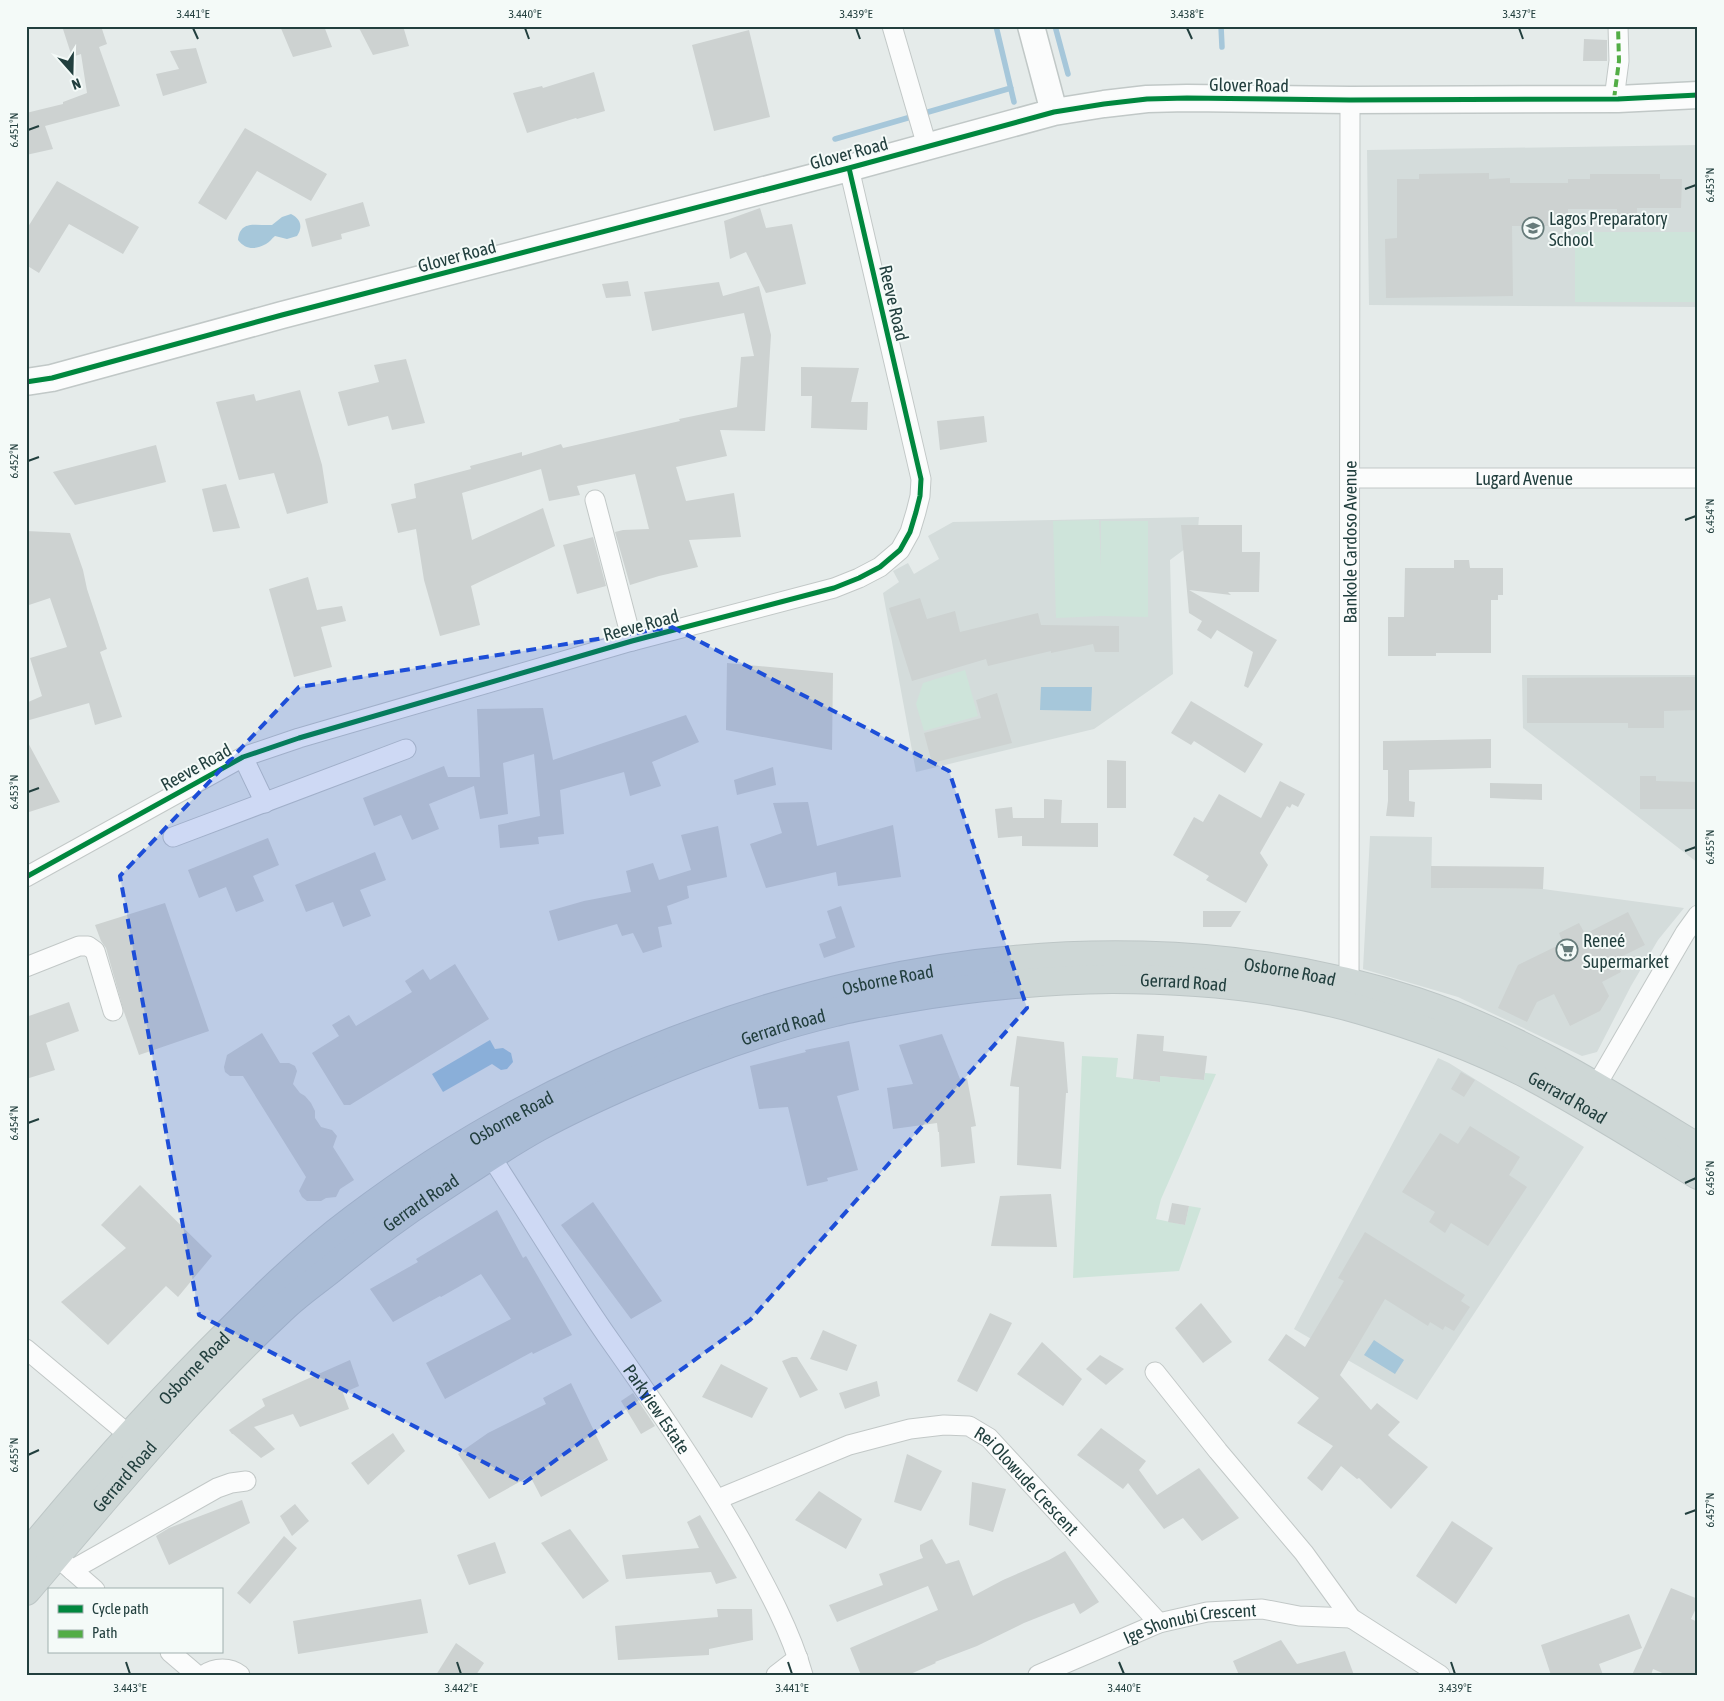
<svg xmlns="http://www.w3.org/2000/svg" width="1724" height="1701" viewBox="0 0 1724 1701" font-family="'Asap Condensed',sans-serif">
	<style>
		.built { fill: #d4dcdb }
		.green { fill: #cee4da }
		.water { fill: #a6c7da }
		.lines { fill: none; stroke-linecap: round; stroke-linejoin: round }
		.stream { stroke: #a6c7da; stroke-width: 5.5 }
		.building { fill: #cdd2d1 }
		.street-casing { stroke: #c2c8c7; stroke-width: 21 }
		.secondary-casing { stroke: #c1c8c7; stroke-width: 29 }
		.primary-casing { stroke: #bdc6c6; stroke-width: 30 }
		.street { stroke: #fbfcfc; stroke-width: 19 }
		.secondary { stroke: #fbfcfc; stroke-width: 26 }
		.primary { stroke: #ced7d6; stroke-width: 28 }
		.quiet { stroke: #53ad46; stroke-width: 4; stroke-dasharray: 8 4; stroke-linecap: butt }
		.cycleway-casing { stroke: #f4faf8; stroke-width: 8 }
		.cycleway { stroke: #00873e; stroke-width: 5 }
		.marked { fill: #1d4ed8; fill-opacity: 0.2; stroke: #1d4ed8; stroke-width: 4; stroke-dasharray: 10 6; stroke-linejoin: round }
		.ticks { fill: none; stroke: #223f3e; stroke-width: 2 }
		.labels { text-anchor: middle; dominant-baseline: central; stroke-width: 4; stroke-linejoin: round; paint-order: stroke }
		.street-label { font-size: 18px; fill: #223f3e; stroke: #f4faf8 }
		.poi-label { font-size: 18px; fill: #223f3e; stroke: #f4faf8; text-anchor: start }
		.neatline { fill: none; stroke: #223f3e; stroke-width: 2 }
		.ticks-label { font-size: 12px; text-anchor: middle; fill: #223f3e }
	</style>
	<rect width="100%" height="100%" fill="#e5ebea"/>
	<!-- built -->
	<path class="built" d="M1698,145V307L1369,305L1367,150Z
		M1199,517L1197,540L1170,560L1173,674L1094,729L916,772L883,593L899,582L893,571L908,563L914,574L939,559L928,536L953,522Z
		M1522,675H1698V863L1523,728Z
		M1370,836L1432,837L1431,888L1543,889L1684,908L1658,940L1631,986L1597,1052L1582,1056L1458,997L1363,969Z
		M1438,1058L1449,1063L1584,1147L1417,1400L1294,1329Z"/>
	<!-- green -->
	<path class="green" d="M1575,232H1698V302H1575Z
		M1099,520L1101,569V521H1148V617L1102,616L1056,618L1053,521Z
		M965,670L978,716L924,731L916,704L923,683Z
		M1082,1056L1118,1058L1116,1077L1159,1082L1160,1076L1204,1080L1205,1073L1216,1074L1161,1199L1156,1219L1185,1225L1189,1206L1201,1208L1179,1271L1073,1278Z"/>
	<!-- water -->
	<path class="water" d="M291,214C301,219 303,227 297,236L287,239L275,236C271,239 270,242 266,244C255,250 246,250 238,240C240,219 257,226 272,225L282,217Z
		M1041,687H1092L1091,711L1040,710Z
		M490,1040L495,1049L503,1048L511,1053L513,1062L507,1069L501,1070L492,1064L443,1092L432,1074Z
		M1374,1340L1404,1360L1395,1374L1364,1355Z"/>
	<g class="lines">
		<!-- stream -->
		<path class="stream" d="M996,26L1014,102
			M1055,26L1068,74
			M1221,26L1222,47
			M835,139L1011,88"/>
	</g>
	<!-- building -->
	<path class="building" d="M62,26H101L107,44L99,47L120,106L45,126L53,149L26,155V113L63,104V102L87,93L81,54L72,57Z
		M280,26H324L332,47L293,57Z
		M358,26H403L409,46L373,55Z
		M749,30L770,117L714,131L692,45Z
		M1584,39L1607,40V61H1583Z
		M196,48L207,83L163,96L156,74L179,69L170,51Z
		M594,72L605,111L577,119L576,118L527,133L513,93L542,86L543,88Z
		M245,128L327,174L311,201L257,171L226,220L198,203Z
		M1489,173V179L1510,178V183H1568V179H1590V174H1660V179H1682L1681,208H1637V225H1617V209H1568V217H1552V226H1512L1513,296L1386,298L1385,239L1397,238V179H1419V174Z
		M57,181L139,227L123,254L69,224L39,273L26,265V230Z
		M363,202L370,226L341,234L342,239L312,247L305,219Z
		M760,208L766,228L792,224L806,284L766,293L746,252L730,259L724,221Z
		M628,281L631,296L606,298L602,284Z
		M719,282L723,296L759,286L771,335L765,431L720,430L727,456L676,467L686,501L734,493L741,537L689,540L698,567L659,576L630,585L615,532L623,530L649,529L635,474L577,486L580,495L549,501L541,469L462,493L472,540L543,508L555,546L471,586L480,625L440,636L424,580L416,529L398,533L391,504L416,498L414,484L471,469L470,466L522,452V456L561,444L563,448L680,421L679,419L737,407L741,357L754,356L744,313L652,331L644,292Z
		M406,359L425,423L392,430L388,416L348,426L338,392L379,382L374,365Z
		M801,367L859,368L851,402H868L867,430L811,428L812,396H801Z
		M300,390L322,465L328,503L287,514L274,473L239,480L216,402L254,394L256,401Z
		M984,416L987,442L940,450L937,421Z
		M156,445L166,482L75,505L53,472Z
		M226,484L240,528L213,532L202,489Z
		M1181,525H1242V552H1260L1259,592H1228L1231,595L1189,590L1277,640L1248,688L1244,686L1253,652L1217,630L1211,639L1197,630L1202,621L1189,613Z
		M26,531L70,533L83,570L87,589L107,649L100,652L122,717L95,725L89,703L26,721V703L42,696L30,658L67,647L50,598L26,606Z
		M593,537L606,586L577,594L563,545Z
		M1454,560H1469L1470,568H1503V595H1498V600H1491V653H1436V656H1388V617H1404L1405,568H1454Z
		M308,577L317,610L342,606L346,621L321,627L332,667L294,677L269,589Z
		M920,598L927,619L955,611L960,632L1038,613L1041,625L1119,626V652H1095L1093,644L1051,653V651L988,666L986,659L912,681L889,608Z
		M727,663L833,673L832,750L726,730Z
		M1698,677V710L1664,711V728H1628V723H1527V678Z
		M997,693L1012,743L932,763L924,733L981,718L976,700Z
		M1191,701L1263,744L1245,773L1194,741L1191,745L1171,733Z
		M543,708L553,760L686,715L699,742L652,762L661,786L630,796L624,772L560,790L564,834L538,837L539,844L500,848L498,825L540,816L534,754L503,763L508,814L480,819L474,786L429,804L439,829L412,840L401,815L374,826L363,798L444,766L448,777H480L477,709Z
		M26,739L60,802L26,813Z
		M1491,739V768L1409,770V801L1415,802L1414,817L1386,816L1388,801V770H1383V741Z
		M1107,760L1126,761V808H1107Z
		M773,767L776,785L737,795L734,780Z
		M1640,776H1656V781L1698,782V809H1640Z
		M1280,781L1305,794L1298,807L1292,804L1290,808L1287,806L1260,853L1268,865L1246,903L1206,880L1209,876L1173,855L1194,817L1203,822L1219,794L1261,818Z
		M1490,783L1542,784V800L1490,798Z
		M1044,799L1062,800L1061,823H1098V847L1022,846V836L998,838L995,809L1012,807L1013,818H1044Z
		M808,802L817,846L893,825L901,877L838,886L836,872L766,888L750,844L782,833L773,803Z
		M718,826L727,877L687,886L689,898L667,906L672,924L658,927L662,947L643,953L633,933L622,936L617,924L558,941L549,911L584,901L631,892L626,871L653,863L659,880L691,870L681,835Z
		M268,838L279,865L253,876L264,901L236,912L226,887L199,898L188,870Z
		M375,852L386,880L360,890L371,916L343,927L333,902L306,912L295,885Z
		M1431,866L1544,867L1543,889L1431,888Z
		M165,903L209,1031L139,1055L124,1012L106,948L101,941L95,925Z
		M841,906L855,947L824,958L819,944L836,938L827,911Z
		M1203,911H1241L1231,927H1203Z
		M1628,912L1645,945L1615,960L1621,972L1602,982L1609,996L1600,1011L1570,1026L1554,994L1537,1002L1527,1022L1498,1008L1518,965L1563,943L1559,933L1579,923L1585,934Z
		M455,964L489,1019L350,1105H344L312,1053L339,1036L332,1025L349,1015L356,1026L412,992L405,981L423,969L430,980Z
		M69,1002L79,1031L46,1043L55,1070L26,1079V1017Z
		M262,1033L280,1063H289L295,1066L297,1071L293,1084L300,1093L305,1096L311,1103L315,1111V1118L321,1127L332,1130L337,1136L333,1147L354,1180L340,1189L336,1197L326,1198L321,1201H307L302,1197L299,1191L306,1177L243,1076H230L225,1072L224,1067L227,1055Z
		M942,1034L960,1079L967,1078L976,1126L971,1127L975,1163L941,1167L939,1132H938L937,1123L893,1129L887,1088L913,1084L899,1045Z
		M1137,1034L1164,1036L1163,1051L1207,1056L1204,1080L1160,1076V1082L1133,1079Z
		M1017,1036L1064,1042L1068,1093H1066L1061,1169L1017,1165L1019,1087L1010,1086Z
		M849,1041L859,1090L837,1096L858,1170L827,1178L828,1181L807,1186L788,1107L759,1109L750,1066L806,1052L805,1050Z
		M1461,1072L1475,1080L1464,1097L1451,1089Z
		M1470,1126L1520,1157L1509,1175L1527,1187L1488,1246L1451,1223L1445,1233L1429,1222L1435,1212L1402,1192L1440,1133L1458,1144Z
		M140,1185L212,1256L178,1297L166,1286L108,1345L61,1302L126,1248L101,1225Z
		M1051,1194L1057,1247L991,1246L1000,1196Z
		M593,1202L662,1301L631,1319L561,1225Z
		M1172,1203L1189,1206L1185,1225L1168,1222Z
		M497,1210L523,1258L526,1256L572,1335L533,1354L532,1352L445,1399L426,1363L511,1319L481,1274L441,1297L440,1296L393,1322L370,1289L418,1262L416,1259Z
		M1365,1232L1465,1295L1461,1301L1470,1307L1454,1331L1445,1326L1443,1330L1430,1322L1428,1326L1385,1299L1340,1375L1371,1410L1377,1403L1400,1422L1388,1435L1392,1439L1428,1467L1391,1509L1359,1478L1357,1479L1341,1466L1322,1491L1307,1478L1333,1446L1297,1423L1319,1398L1268,1360L1286,1334L1305,1347L1344,1281L1338,1278Z
		M1201,1303L1232,1342L1203,1363L1175,1328Z
		M990,1313L1012,1323L977,1392L957,1381Z
		M823,1330L857,1345L847,1371L810,1359Z
		M1042,1342L1082,1379L1063,1406L1017,1374Z
		M1100,1355L1124,1369L1106,1385L1086,1369Z
		M792,1357H797L818,1390L800,1398L782,1361Z
		M350,1360L359,1386L343,1393L349,1409L300,1427L293,1414L254,1427L275,1449L261,1458L233,1434H232L229,1430L265,1406L262,1399Z
		M721,1364L768,1388L752,1418L702,1397Z
		M877,1381L880,1396L845,1409L839,1393Z
		M571,1383L608,1460L541,1497L530,1476L489,1499L458,1454L488,1433L546,1404L543,1398Z
		M633,1393L655,1426L641,1434L621,1401Z
		M1101,1428L1146,1461L1139,1470L1157,1495L1199,1468L1239,1518L1202,1541L1183,1518L1164,1529L1128,1483L1123,1489L1077,1455Z
		M393,1433L405,1451L368,1485L351,1463Z
		M907,1454L942,1471L921,1511L894,1502Z
		M972,1482L1006,1489L993,1532L969,1525Z
		M819,1491L862,1519L846,1549L795,1520Z
		M242,1500L250,1523L169,1565L156,1536L169,1528Z
		M295,1504L309,1521L292,1536L280,1516Z
		M700,1515L737,1578L716,1584L711,1572L626,1579L622,1555L699,1548L687,1522Z
		M1452,1521L1493,1548L1456,1604L1416,1576Z
		M570,1529L609,1581L583,1599L541,1543Z
		M284,1536L297,1548L250,1604L237,1593Z
		M932,1539L946,1564L959,1560L973,1596L1003,1580L1049,1560L1065,1551L1099,1602L1080,1614L1074,1603L1024,1623L977,1646L935,1662L936,1663L908,1675H861L850,1648L938,1610L928,1586L837,1622L829,1605L883,1585L879,1574L923,1558L920,1551V1545Z
		M495,1542L506,1573L469,1585L457,1555Z
		M1671,1588L1698,1599V1604L1691,1619L1698,1622V1675H1667L1653,1669L1651,1675H1632Z
		M421,1599L428,1633L298,1654L293,1621Z
		M717,1609H752L753,1640L709,1649V1655L618,1660L615,1626L718,1617Z
		M1629,1614L1642,1648L1599,1664L1603,1675H1551L1541,1645Z
		M1281,1640L1297,1664L1345,1651L1354,1675H1239L1233,1661Z
		M456,1643L484,1663L476,1675H436Z"/>
	<g class="lines">
		<!-- street casing -->
		<g class="street-casing">
			<g id="street">
				<path d="M892,26L927,146"/>
				<path d="M1614,99L1619,61L1618,26"/>
				<path id="s1" d="M1350,478H1698"/>
				<path d="M595,500L632,641"/>
				<path d="M243,757L265,803"/>
				<path d="M173,837L406,749"/>
				<path d="M26,877L243,757L299,738L632,641L834,588L859,578L880,567L900,550L910,532L916,512L920,496L921,479L849,168"/>
				<path d="M26,967L79,946H88L95,951L113,1011"/>
				<path id="s2" d="M1349,983L1350,100"/>
				<path d="M1596,1086L1685,933L1698,915"/>
				<path id="s3" d="M490,1155C529,1215 566,1277 607,1336C655,1404 702,1472 743,1544C766,1586 790,1629 803,1675"/>
				<path d="M26,1349L129,1435"/>
				<path d="M1155,1372L1218,1451L1304,1553L1351,1618L1440,1675"/>
				<path id="s4" d="M718,1499L849,1445L910,1429L944,1425L969,1426L989,1438L1159,1623"/>
				<path d="M64,1563L95,1590"/>
				<path d="M72,1570L217,1488L231,1483L246,1481"/>
				<path d="M170,1652L197,1675"/>
				<path d="M204,1675C215,1667 230,1667 240,1675"/>
				<path d="M776,1675L798,1658"/>
				<path id="s5" d="M1038,1675L1159,1623L1207,1612L1262,1609L1299,1616L1351,1618"/>
			</g>
		</g>
		<!-- secondary casing -->
		<g class="secondary-casing">
			<path id="secondary" d="M1031,26L1054,112
				M26,382L52,378L282,315L849,168L1054,112L1104,104L1147,99L1187,98L1350,100L1618,99L1698,95"/>
		</g>
		<!-- primary casing -->
		<g class="primary-casing">
			<g id="primary">
				<path id="s6" d="M26,1556C92,1476 160,1400 233,1328C271,1289 311,1251 354,1219C644,999 1063,885 1417,1002C1517,1035 1608,1093 1698,1148"/>
				<path id="s7" d="M26,1591C110,1493 191,1393 286,1305C300,1292 316,1281 331,1269C364,1242 397,1217 432,1194C467,1171 502,1147 538,1127C569,1110 602,1095 634,1081C699,1053 766,1028 835,1012C857,1006 879,1003 901,999C971,987 1041,980 1112,979C1196,979 1281,987 1361,1010C1416,1026 1472,1046 1523,1072C1583,1103 1640,1140 1698,1175"/>
			</g>
		</g>
		<!-- street -->
		<use href="#street" class="street"/>
		<!-- secondary -->
		<use href="#secondary" class="secondary"/>
		<!-- primary -->
		<use href="#primary" class="primary"/>
		<!-- quiet -->
		<path class="quiet" d="M1614,99L1619,61L1618,26"/>
		<!-- cycleway casing -->
		<g class="cycleway-casing">
			<path id="cycleway" d="M26,382L52,378L282,315L849,168L1054,112L1104,104L1147,99L1187,98L1350,100L1618,99L1698,95
				M26,877L243,757L299,738L632,641L834,588L859,578L880,567L900,550L910,532L916,512L920,496L921,479L849,168"/>
		</g>
		<!-- cycleway -->
		<use href="#cycleway" class="cycleway"/>
	</g>
	<!-- marked area -->
	<path class="marked" d="M672,627L949,771L1027,1008L750,1320L524,1483L199,1315L120,876L299,687Z"/>
	<!-- ticks -->
	<path class="ticks" d="M193,28L198,39M525,28L529,39M856,28L860,39M1187,28L1192,39M1519,28L1523,39M28,130L39,126M1685,189L1696,185M28,461L39,457M1685,520L1696,516M28,792L39,788M1685,851L1696,847M28,1123L39,1119M1685,1183L1696,1178M28,1455L39,1450M1685,1514L1696,1510M126,1662L130,1674M457,1662L461,1674M788,1662L792,1674M1119,1662L1124,1674M1451,1662L1455,1674"/>
	<!-- icons -->
	<defs>
		<g id="school-ring" transform="scale(1.125)"><circle r="9.5" fill="#f4faf8" stroke="#667b7a" stroke-width="1.5"/><path d="M0-5L7-2L0 1L-7-2ZM-4 1L0 2.5L4 1V4Q0 6-4 4Z" fill="#667b7a"/></g>
		<g id="supermarket-ring" transform="scale(1.125)"><circle r="9.5" fill="#f4faf8" stroke="#667b7a" stroke-width="1.5"/><path d="M-6-5.5h2.5l.6 2H6L4.5 2H-2.5L-4.4-4H-6ZM-1.5 3.2a1.3 1.3 0 1 0 .1 0ZM3 3.2a1.3 1.3 0 1 0 .1 0Z" fill="#667b7a"/></g>
	</defs>
	<g fill-rule="evenodd">
		<use href="#school-ring" x="1533" y="228"/>
		<use href="#supermarket-ring" x="1567" y="950"/>
	</g>
	<g class="labels">
		<!-- street labels -->
		<g class="street-label">
			<text transform="translate(1249 85) rotate(1)">Glover Road</text>
			<text transform="translate(849 153) rotate(-15)">Glover Road</text>
			<text transform="translate(457 256) rotate(-15)">Glover Road</text>
			<text transform="translate(894 303) rotate(77)">Reeve Road</text>
			<text stroke="none"><textPath href="#s1" startOffset="174">Lugard Avenue</textPath></text>
			<text stroke="none"><textPath href="#s2" startOffset="441">Bankole Cardoso Avenue</textPath></text>
			<text transform="translate(641 625) rotate(-15)">Reeve Road</text>
			<text transform="translate(196 767) rotate(-29)">Reeve Road</text>
			<text stroke="none"><textPath href="#s6" startOffset="1466">Osborne Road</textPath></text>
			<text stroke="none"><textPath href="#s6" startOffset="1061">Osborne Road</textPath></text>
			<text stroke="none"><textPath href="#s7" startOffset="1366">Gerrard Road</textPath></text>
			<text stroke="none"><textPath href="#s7" startOffset="961">Gerrard Road</textPath></text>
			<text stroke="none"><textPath href="#s7" startOffset="1771">Gerrard Road</textPath></text>
			<text stroke="none"><textPath href="#s6" startOffset="658">Osborne Road</textPath></text>
			<text stroke="none"><textPath href="#s7" startOffset="556">Gerrard Road</textPath></text>
			<text stroke="none"><textPath href="#s6" startOffset="252">Osborne Road</textPath></text>
			<text stroke="none"><textPath href="#s3" startOffset="304">Parkview Estate</textPath></text>
			<text stroke="none"><textPath href="#s7" startOffset="151">Gerrard Road</textPath></text>
			<text stroke="none"><textPath href="#s4" startOffset="344">Rei Olowude Crescent</textPath></text>
			<text stroke="none"><textPath href="#s5" startOffset="162">Ige Shonubi Crescent</textPath></text>
		</g>
		<!-- poi labels -->
		<g class="poi-label">
			<text x="1549" y="218">Lagos Preparatory<tspan x="1549" dy="21">School</tspan></text>
			<text x="1583" y="940">Reneé<tspan x="1583" dy="21">Supermarket</tspan></text>
		</g>
	</g>
	<!-- border -->
	<rect width="1724" height="1701" fill="none" stroke="#f4faf8" stroke-width="55"/>
	<!-- legend -->
	<rect x="48" y="1588" width="175" height="65" fill="#f4faf8" stroke="#a0afae"/>
	<rect x="58" y="1605" width="25" height="8" fill="#00873e" stroke="#a0afae"/>
	<text x="92" y="1614" font-size="15" fill="#223f3e">Cycle path</text>
	<rect x="58" y="1630" width="25" height="8" fill="#53ad46" stroke="#a0afae"/>
	<text x="92" y="1638" font-size="15" fill="#223f3e">Path</text>
	<!-- north arrow -->
	<g transform="translate(72 72) rotate(160)" stroke="#f4faf8" stroke-width="4" paint-order="stroke">
	<path d="M0-4L9 19L0 12L-9 19Z" fill="#223f3e"/>
	<text y="-8" font-size="14" font-weight="bold" text-anchor="middle" fill="#223f3e">N</text>
	</g>
	<rect x="28" y="28" width="1668" height="1646" class="neatline"/>
	<g class="ticks-label">
		<text x="193" y="18">3.441°E</text>
		<text x="525" y="18">3.440°E</text>
		<text x="856" y="18">3.439°E</text>
		<text x="1187" y="18">3.438°E</text>
		<text x="1519" y="18">3.437°E</text>
		<text transform="translate(14 130) rotate(-90)" y="4">6.451°N</text>
		<text transform="translate(1710 185) rotate(-90)" y="4">6.453°N</text>
		<text transform="translate(14 461) rotate(-90)" y="4">6.452°N</text>
		<text transform="translate(1710 516) rotate(-90)" y="4">6.454°N</text>
		<text transform="translate(14 792) rotate(-90)" y="4">6.453°N</text>
		<text transform="translate(1710 847) rotate(-90)" y="4">6.455°N</text>
		<text transform="translate(14 1123) rotate(-90)" y="4">6.454°N</text>
		<text transform="translate(1710 1178) rotate(-90)" y="4">6.456°N</text>
		<text transform="translate(14 1455) rotate(-90)" y="4">6.455°N</text>
		<text transform="translate(1710 1510) rotate(-90)" y="4">6.457°N</text>
		<text x="130" y="1692">3.443°E</text>
		<text x="461" y="1692">3.442°E</text>
		<text x="792" y="1692">3.441°E</text>
		<text x="1124" y="1692">3.440°E</text>
		<text x="1455" y="1692">3.439°E</text>
	</g>
</svg>
